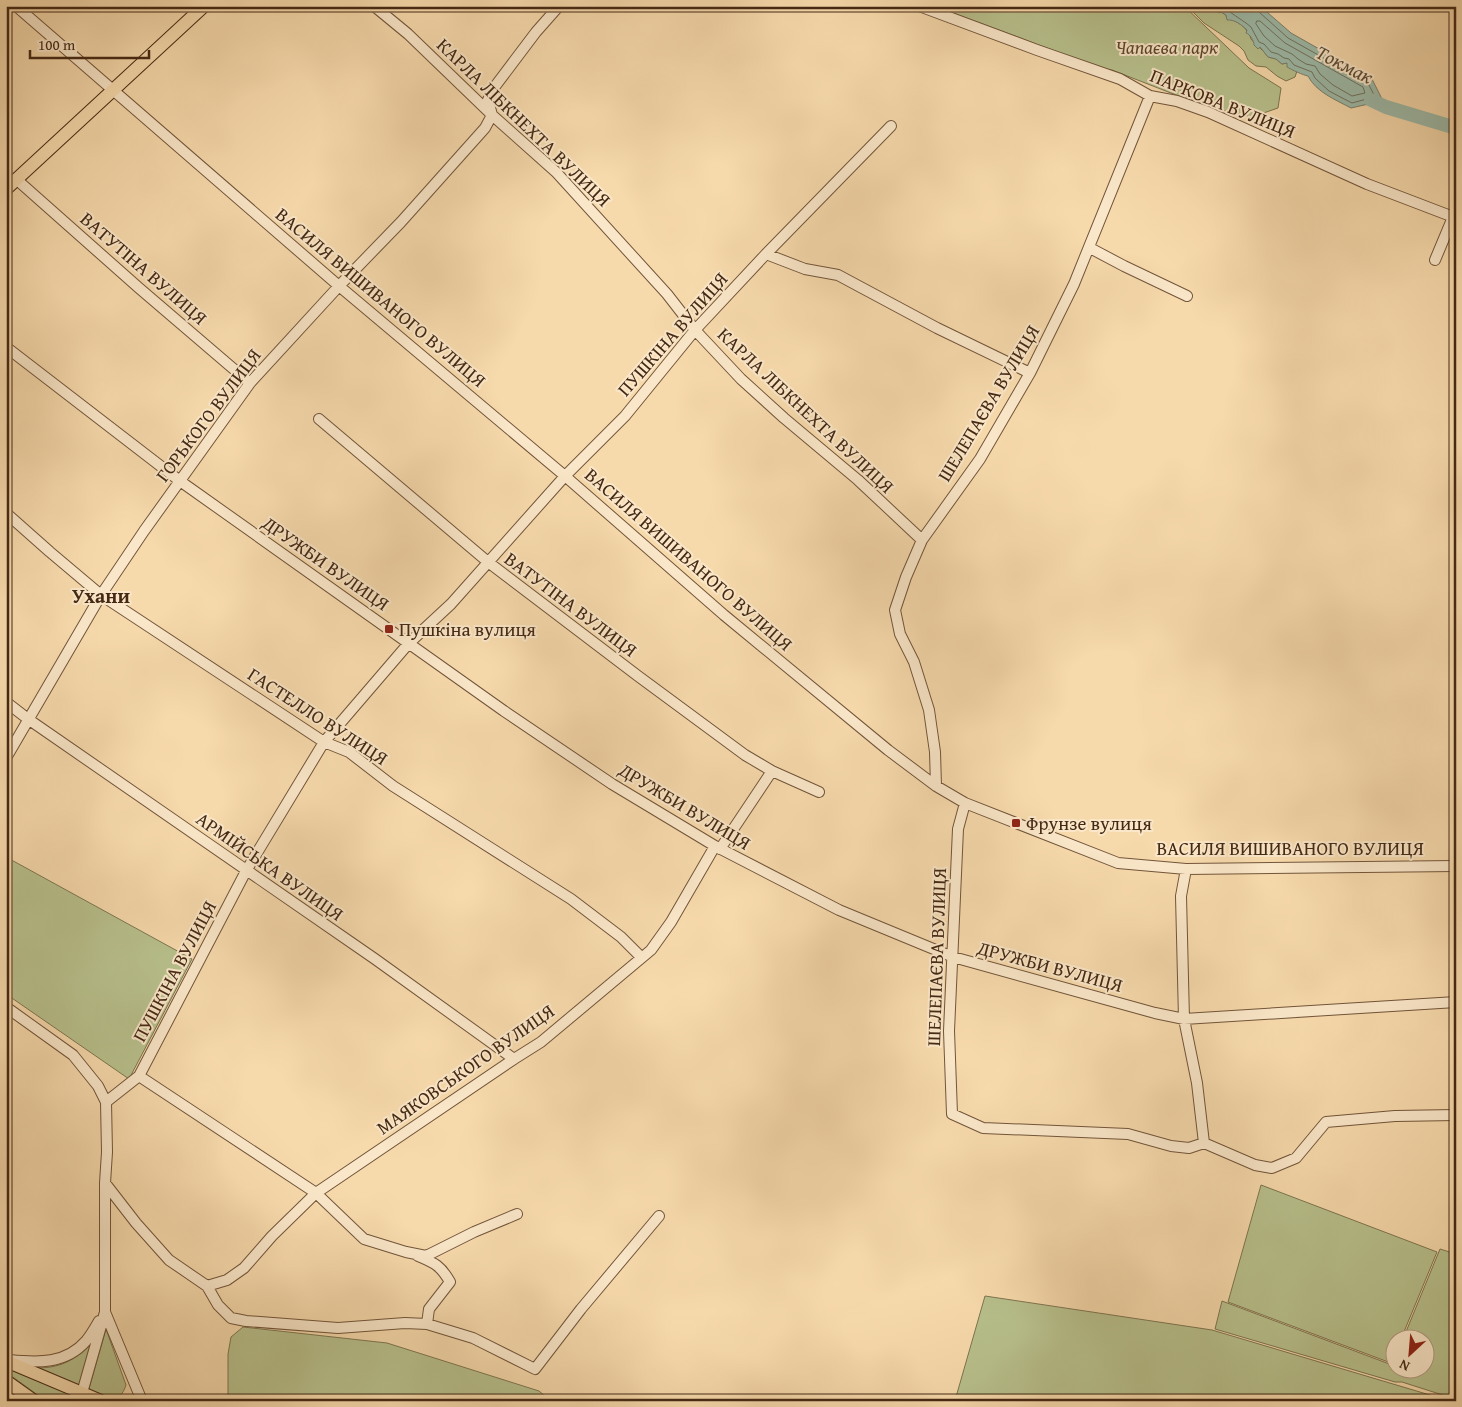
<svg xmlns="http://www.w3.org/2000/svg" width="1462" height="1407" viewBox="0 0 1462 1407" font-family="'Gentium Book Plus',serif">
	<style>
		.green { fill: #b8c18d; stroke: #7e7550 }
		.water { fill: #9dbbaa; stroke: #7a816e }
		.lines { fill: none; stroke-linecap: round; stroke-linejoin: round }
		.shore { stroke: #71725f; stroke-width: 1 }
		.river { stroke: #9dbbaa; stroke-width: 14 }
		.minor-casing { stroke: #72553a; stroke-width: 12 }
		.major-casing { stroke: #452914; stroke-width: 14 }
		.minor { stroke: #fae7c9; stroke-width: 10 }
		.major { stroke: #f7daac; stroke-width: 12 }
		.poi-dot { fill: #8f2418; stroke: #fae7c9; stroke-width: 2 }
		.labels { text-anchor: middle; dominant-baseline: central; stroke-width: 4; stroke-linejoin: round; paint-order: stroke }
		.park-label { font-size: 19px; font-style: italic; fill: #5c472c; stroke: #fae7c9 }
		.street-label { font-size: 19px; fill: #452914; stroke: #fae7c9 }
		.poi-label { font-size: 19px; fill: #452914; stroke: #fae7c9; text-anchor: start }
		.water-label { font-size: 20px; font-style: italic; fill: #5b4e3a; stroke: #fae7c9 }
		.neighbourhood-label { font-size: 20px; font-weight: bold; fill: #452914; stroke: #fae7c9 }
	</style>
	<rect width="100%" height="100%" fill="#f7daac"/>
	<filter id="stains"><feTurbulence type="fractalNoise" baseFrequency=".004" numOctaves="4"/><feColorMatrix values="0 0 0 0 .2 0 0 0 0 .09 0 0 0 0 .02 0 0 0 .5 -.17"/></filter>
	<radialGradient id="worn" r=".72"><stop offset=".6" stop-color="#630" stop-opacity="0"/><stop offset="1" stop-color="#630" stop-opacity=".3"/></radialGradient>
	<!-- green -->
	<path class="green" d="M935,6H1184L1249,68L1281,88L1278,108L1252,117L1199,104L1112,70L1103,69Z
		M1187,6H1215L1216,9L1226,15L1227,19C1234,19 1243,25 1247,31C1249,33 1250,36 1251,39C1256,46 1264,50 1268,57L1276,59L1282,64L1287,63L1297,71L1295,77L1286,81L1277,76L1266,67L1256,66L1248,60L1244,51L1239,46L1204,23Z
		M6,857L192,959L129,1079L6,994Z
		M1261,1185L1437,1252L1401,1339L1394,1340V1355L1391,1363L1228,1302Z
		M1440,1249L1456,1254V1396L1449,1397L1402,1382H1395L1215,1329L1222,1301L1392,1365L1394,1359V1370H1424V1340L1403,1339Z
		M985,1296L1212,1330L1450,1401H952L956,1397Z
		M243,1327L387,1343L539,1391L551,1401H228V1354L231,1337Z
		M106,1329L126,1385C119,1407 104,1399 88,1392Z
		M94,1336L78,1388L36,1368C63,1368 79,1359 94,1336Z
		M6,1366L75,1396L74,1401H46L6,1372Z"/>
	<!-- water -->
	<path class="water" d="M1215,6H1260L1291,33L1372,79L1386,107L1373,103L1351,108C1336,100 1316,92 1308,76C1303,75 1292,70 1287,67V63L1282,64L1276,59L1268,57L1260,47L1258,49L1254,45C1254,41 1250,34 1246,33L1247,30C1242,25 1234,19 1227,20L1226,15L1221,12L1220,13L1216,11Z"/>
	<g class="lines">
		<!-- shore -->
		<path class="shore" d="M1221,6L1246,23L1251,27L1259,42L1264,44L1271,52L1278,54L1284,58L1289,59L1294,65L1312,72L1315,78L1329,91L1352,103L1374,97V95L1368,83L1288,38L1259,12L1257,6
			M1257,21H1260L1285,43L1363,87L1365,93L1352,96L1333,85L1320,74L1315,66L1306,64L1298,59L1292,54L1275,46L1264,36L1256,24Z"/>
		<!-- river -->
		<path class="river" d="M1371,100L1386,107L1456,128"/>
		<!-- minor casing -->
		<g class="minor-casing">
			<path id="minor" d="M16,6L339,286L565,476L724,615L888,750L936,786L965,803L1118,863L1186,869L1456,866
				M374,6L408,34L492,115L556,172L667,294L695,330L741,379L784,418L858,480L922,540
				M919,6L1037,50L1120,79L1150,96L1177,101L1208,112L1367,184L1456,218
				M16,179L139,288L250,383
				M1090,248L1124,266L1187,296
				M766,254L805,269L838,275L937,328L1030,373
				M1435,260L1453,217
				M6,347L180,481L504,711L612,784L715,846L839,910L953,957L1155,1013L1184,1019L1456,1002
				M319,419L488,562L638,676L745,755L772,771L819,792
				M6,513L50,552L101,595L324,742L349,752L393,786L571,899L621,937L641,957
				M6,702L28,719L375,959L514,1059
				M6,758L101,595L144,531L250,383L339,286L401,222L485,128L492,115L488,100L493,89L536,32L559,6
				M936,786L935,752L929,710L914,662L900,634L895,610L906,577L922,540L980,459L1030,373L1074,284L1150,96
				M965,803L958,829L949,1031L952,1114L983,1128L1128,1134L1171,1146L1189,1148L1204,1143L1255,1165L1272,1168L1296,1158L1326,1122L1395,1116L1456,1115
				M720,849L772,771
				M1186,869L1181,896L1184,1019L1197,1083L1204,1143
				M6,1007L73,1055L98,1086L106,1102L107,1152L105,1183V1312L82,1393
				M139,1076L316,1193L364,1239L406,1252L426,1256L474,1232L517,1214
				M106,1102L139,1076L246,871L324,742L409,643L451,604L565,476L625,416L695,330L766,254L891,126
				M105,1183L136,1223L169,1260L207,1286L227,1280L244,1268L272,1236L316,1193L514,1059L541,1042L651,950L671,922L715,846
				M418,1256C435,1263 441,1266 450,1282L429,1309L427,1324
				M207,1286L218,1305L231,1318L246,1321L338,1328L405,1323L427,1324L473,1338L535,1369L581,1309L659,1216
				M105,1312L142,1401
				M10,1360C38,1363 66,1364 86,1341C91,1335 95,1328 99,1321"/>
		</g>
		<!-- major casing -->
		<g class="major-casing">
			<path id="major" d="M6,189L204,6
				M6,1361L101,1401
				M6,1381L34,1401"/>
		</g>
		<!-- minor -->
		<use href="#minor" class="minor"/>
		<!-- major -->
		<use href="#major" class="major"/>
	</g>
	<!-- markers -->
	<g class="poi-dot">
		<rect x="384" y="624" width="10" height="10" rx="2.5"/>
		<rect x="1011" y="818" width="10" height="10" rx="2.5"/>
	</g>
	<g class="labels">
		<!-- park labels -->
		<g class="park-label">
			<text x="1167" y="47">Чапаєва парк</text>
		</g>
		<!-- street labels -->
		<g class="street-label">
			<text transform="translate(1223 103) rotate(22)">ПАРКОВА ВУЛИЦЯ</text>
			<text transform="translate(524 122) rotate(44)">КАРЛА ЛІБКНЕХТА ВУЛИЦЯ</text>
			<text transform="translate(144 268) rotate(41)">ВАТУТІНА ВУЛИЦЯ</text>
			<text transform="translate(381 297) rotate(40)">ВАСИЛЯ ВИШИВАНОГО ВУЛИЦЯ</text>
			<text transform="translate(672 334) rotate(-49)">ПУШКІНА ВУЛИЦЯ</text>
			<text transform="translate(988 403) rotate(-59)">ШЕЛЕПАЄВА ВУЛИЦЯ</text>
			<text transform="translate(806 410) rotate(43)">КАРЛА ЛІБКНЕХТА ВУЛИЦЯ</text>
			<text transform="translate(208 415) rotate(-53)">ГОРЬКОГО ВУЛИЦЯ</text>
			<text transform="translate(689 559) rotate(41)">ВАСИЛЯ ВИШИВАНОГО ВУЛИЦЯ</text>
			<text transform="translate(326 563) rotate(35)">ДРУЖБИ ВУЛИЦЯ</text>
			<text transform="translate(571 604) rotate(37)">ВАТУТІНА ВУЛИЦЯ</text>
			<text transform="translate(318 716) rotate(33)">ГАСТЕЛЛО ВУЛИЦЯ</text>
			<text transform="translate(685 806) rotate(31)">ДРУЖБИ ВУЛИЦЯ</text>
			<text x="1290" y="848">ВАСИЛЯ ВИШИВАНОГО ВУЛИЦЯ</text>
			<text transform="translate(270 866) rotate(35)">АРМІЙСЬКА ВУЛИЦЯ</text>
			<text transform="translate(936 957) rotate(-88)">ШЕЛЕПАЄВА ВУЛИЦЯ</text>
			<text transform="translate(1050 966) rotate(15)">ДРУЖБИ ВУЛИЦЯ</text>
			<text transform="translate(174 971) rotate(-62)">ПУШКІНА ВУЛИЦЯ</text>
			<text transform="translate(465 1069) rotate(-35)">МАЯКОВСЬКОГО ВУЛИЦЯ</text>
		</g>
		<!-- poi labels -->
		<g class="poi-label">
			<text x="399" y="629">Пушкіна вулиця</text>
			<text x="1026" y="823">Фрунзе вулиця</text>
		</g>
		<!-- water labels -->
		<g class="water-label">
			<text transform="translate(1345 64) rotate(27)">Токмак</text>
		</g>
		<!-- neighbourhood labels -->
		<g class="neighbourhood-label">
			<text x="101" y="595">Ухани</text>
		</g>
	</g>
	<!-- margin -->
	<rect width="1462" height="1407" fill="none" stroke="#f7daac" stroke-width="25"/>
	<rect x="8" y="8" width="1447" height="1392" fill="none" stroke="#452914" stroke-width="2.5"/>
	<rect x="12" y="12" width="1437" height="1382" fill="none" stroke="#452914"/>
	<!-- north arrow -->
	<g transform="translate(1410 1354) rotate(206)"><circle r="24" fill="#fae7c9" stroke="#b29b81"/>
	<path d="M0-4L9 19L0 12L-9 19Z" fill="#8f2418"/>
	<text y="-8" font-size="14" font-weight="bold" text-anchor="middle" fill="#452914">N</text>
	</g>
	<!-- scale -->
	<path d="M30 50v8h119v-8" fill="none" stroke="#452914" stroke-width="2.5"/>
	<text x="38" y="50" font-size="15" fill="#452914" stroke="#fae7c9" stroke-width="4" paint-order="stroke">100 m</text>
	<rect width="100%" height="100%" filter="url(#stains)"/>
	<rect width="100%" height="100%" fill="url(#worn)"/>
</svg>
